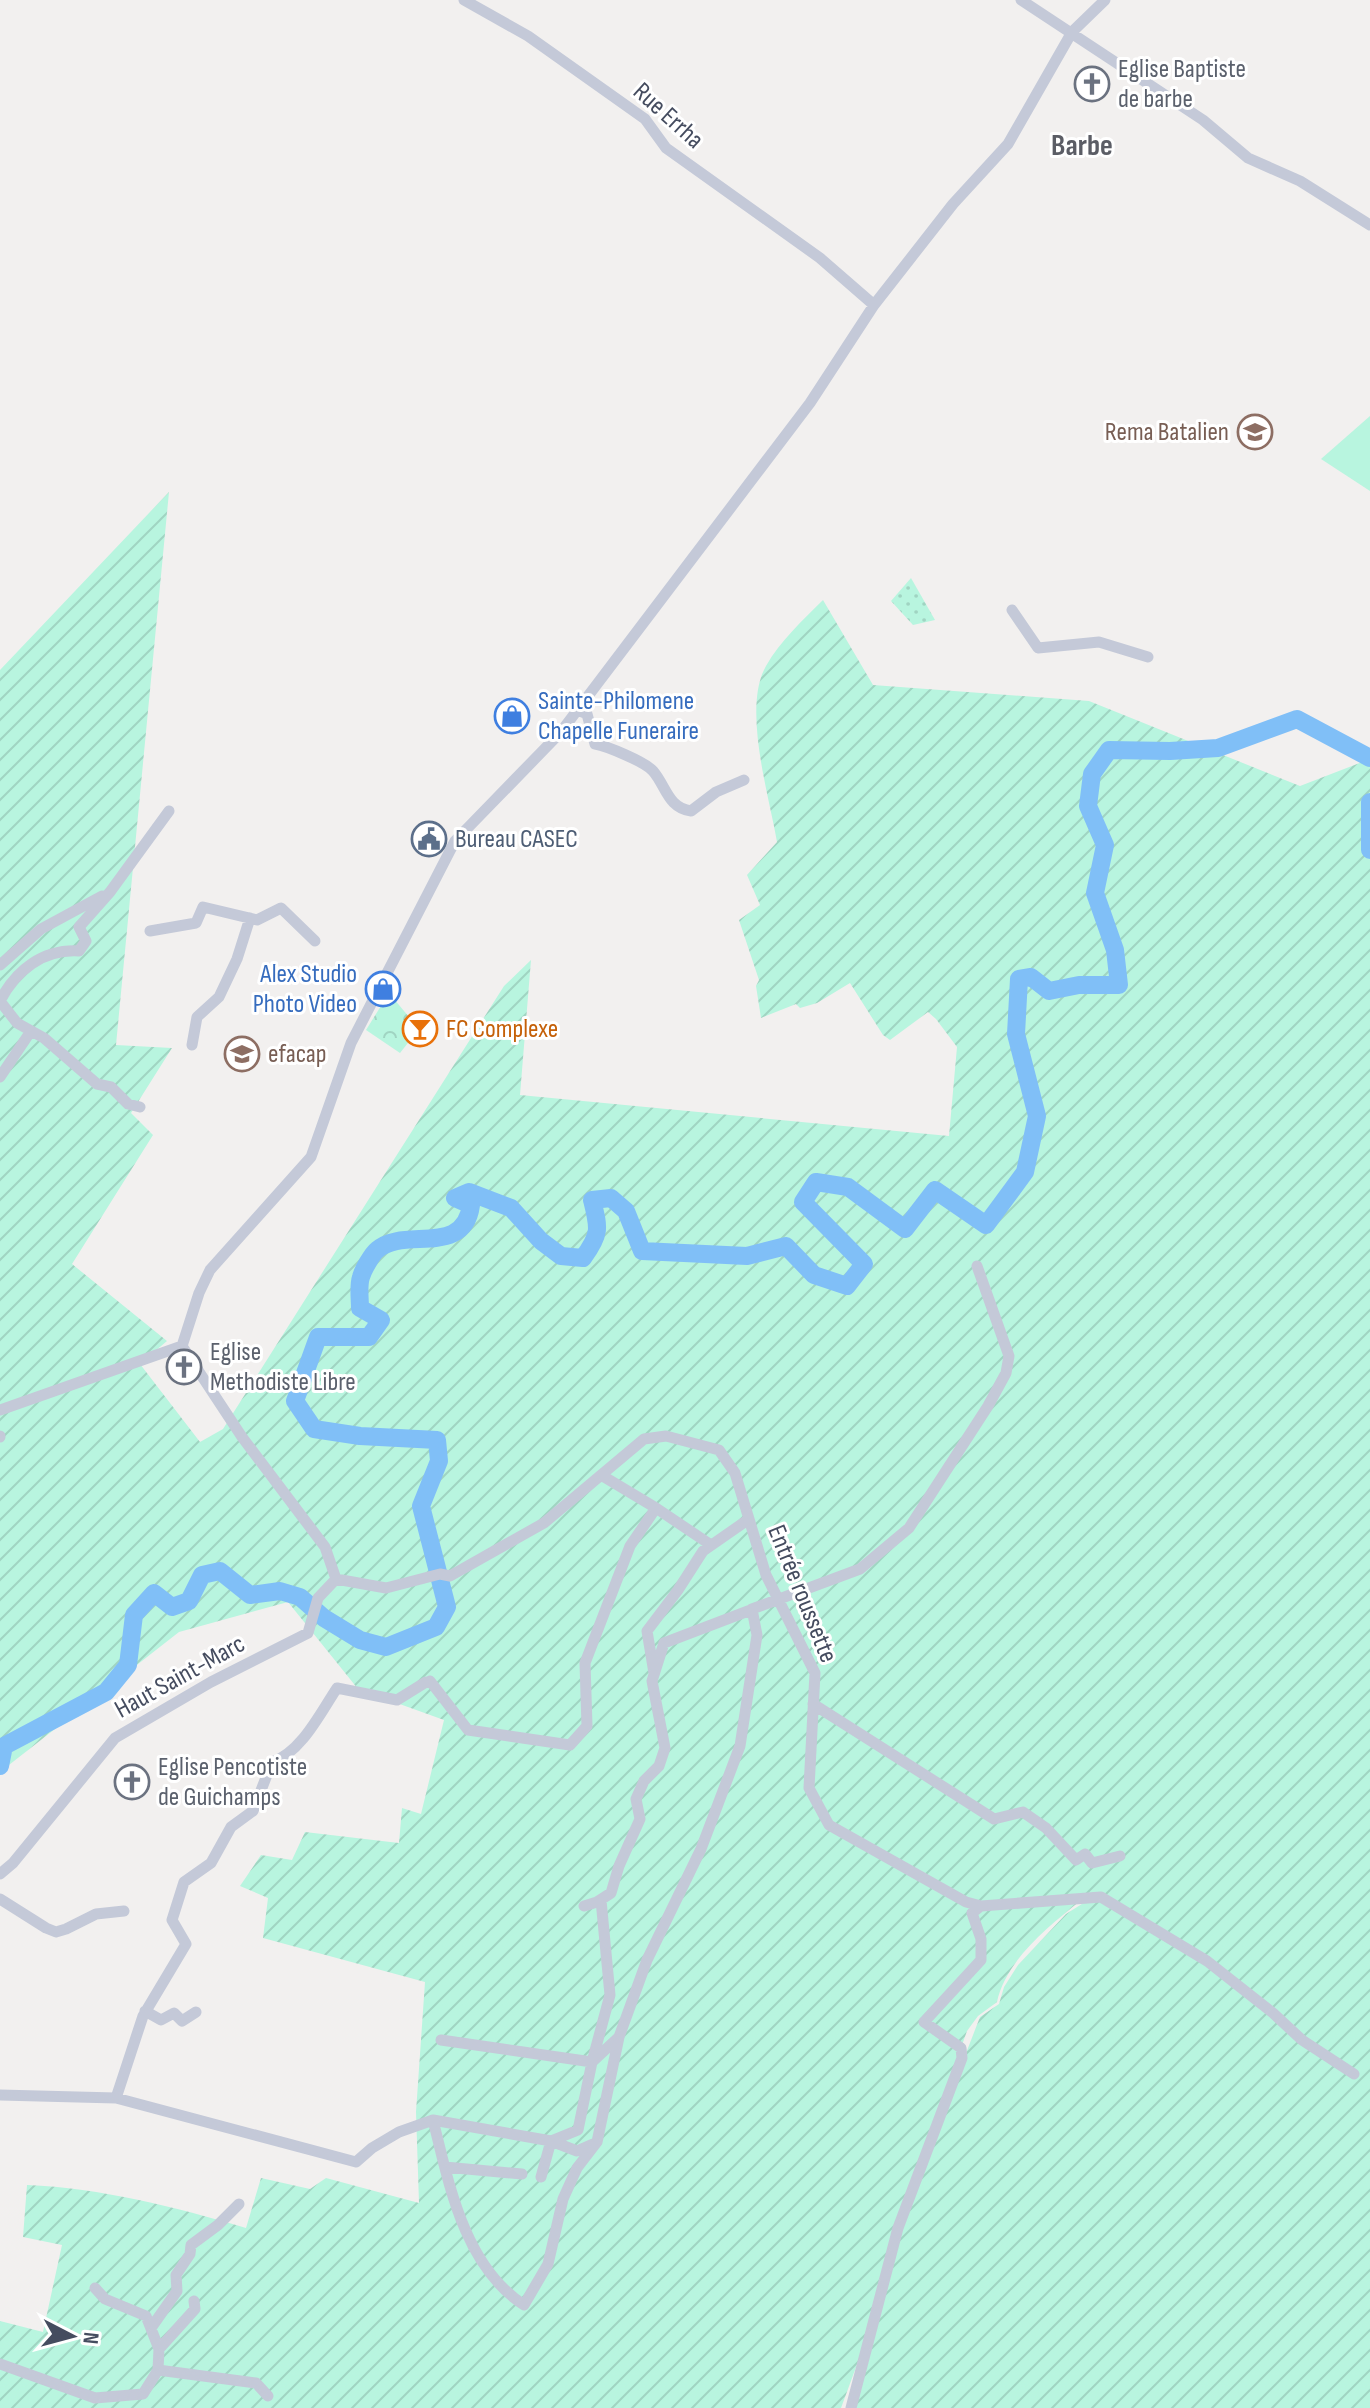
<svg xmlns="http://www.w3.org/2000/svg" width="1370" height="2408" viewBox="0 0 1370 2408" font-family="'Sofia Sans Condensed',sans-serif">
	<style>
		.grass { fill: url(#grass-dots) }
		.park { fill: url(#park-crowns) }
		.garden { fill: url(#garden-furrows) }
		.pitch { fill: #b8f5df }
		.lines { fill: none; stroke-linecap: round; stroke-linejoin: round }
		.river { stroke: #80bff7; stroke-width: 18 }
		.minor { stroke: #c4c9d8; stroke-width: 11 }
		.labels { text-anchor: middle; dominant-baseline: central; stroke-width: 6; stroke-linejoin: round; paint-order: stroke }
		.worship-label { font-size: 26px; fill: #5b616d; stroke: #fff; text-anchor: start }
		.street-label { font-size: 26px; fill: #454c5f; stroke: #fff }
		.education-label { font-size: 26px; fill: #785e54; stroke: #fff; text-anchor: end }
		.shop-label { font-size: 26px; fill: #366cbe; stroke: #fff; text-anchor: start }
		.service-label { font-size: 26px; fill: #4e5e75; stroke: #fff; text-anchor: start }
		.food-label { font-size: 26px; fill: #c56008; stroke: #fff; text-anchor: start }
		.quarter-label { font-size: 30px; font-weight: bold; fill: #5b5d65; stroke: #fff }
	</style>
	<defs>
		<pattern id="grass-dots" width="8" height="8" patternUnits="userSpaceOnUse" patternTransform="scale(2)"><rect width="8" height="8" fill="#b8f5df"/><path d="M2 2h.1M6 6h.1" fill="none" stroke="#a0d4c2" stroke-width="1.8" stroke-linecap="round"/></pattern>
		<pattern id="park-crowns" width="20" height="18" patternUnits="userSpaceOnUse" patternTransform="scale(2)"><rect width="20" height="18" fill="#b8f5df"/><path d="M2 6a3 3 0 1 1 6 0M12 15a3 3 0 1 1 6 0" fill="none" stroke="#a0d4c2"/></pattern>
		<pattern id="garden-furrows" width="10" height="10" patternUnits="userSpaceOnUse" patternTransform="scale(2)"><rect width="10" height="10" fill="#b8f5df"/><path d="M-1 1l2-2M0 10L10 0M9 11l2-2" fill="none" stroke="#a0d4c2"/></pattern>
	</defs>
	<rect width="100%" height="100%" fill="#f2f0ef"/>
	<!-- grass -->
	<path class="grass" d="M911,578L935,620L913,625L891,601Z"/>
	<!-- park -->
	<path class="park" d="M389,993L419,1029L400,1053L366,1030Z"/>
	<!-- garden -->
	<path class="garden" d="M169,492L116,1045L172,1048L131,1113L153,1135L72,1264L167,1341L140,1364L200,1442L223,1429L504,986L531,960L520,1095L949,1136L957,1047L936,1019L928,1012L890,1040L883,1035L850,983L817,1003L800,1008L796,1004L761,1018L756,986L759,980L739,920L760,905L747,875L777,842C769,795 742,708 766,666C780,641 803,620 823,600L873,685L1089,701L1300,786L1370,759V2408H854L913,2190L980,2017L999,2004L1004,1987L1018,1965L1066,1914L1085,1902L1080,1901C1048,1927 1006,1960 997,2002L978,2016L967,2031L893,2238L869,2332L841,2408H0V2321L43,2332L62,2245L23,2237L27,2185C101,2188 175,2207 246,2228L261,2178L310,2189L326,2178L419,2203L416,2112L425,1982L263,1938L268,1898L240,1886L261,1855L292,1860L305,1832L399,1843L402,1808L421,1814L444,1720L358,1689L288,1602L179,1632L0,1772V670Z"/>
	<!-- pitch -->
	<path class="pitch" d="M1370,416V491L1321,459Z"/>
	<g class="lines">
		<!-- river -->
		<path class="river" d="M1370,802V850
			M0,1766L4,1746L106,1692L128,1665L134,1615L154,1593L172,1607L189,1601L202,1575L220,1571L250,1595L280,1591L300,1597L324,1618L360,1640L386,1647L436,1627L447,1607L421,1506L439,1461L437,1440L360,1436L314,1429L295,1401L318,1337H369L381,1320L360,1308C360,1299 358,1286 361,1277C363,1270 372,1254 377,1250C404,1226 464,1258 471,1205L455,1198L469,1192L511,1208L541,1241L561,1256L583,1258C601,1234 599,1228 592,1200L611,1198L626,1211L642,1251L747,1256L786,1246L814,1275L847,1286L864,1264L803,1202L816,1182L848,1187L905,1229L935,1190L986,1225L1025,1172L1037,1116L1016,1034L1019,979L1031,977L1049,991L1079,985H1119L1115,950L1095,893L1105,845L1088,806L1092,774L1109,750L1170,751L1218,748L1297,719L1370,758"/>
		<!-- minor -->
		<path class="minor" d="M464,0L528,36L645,119L666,148L820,258L874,305
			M1021,0L1203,120L1248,158L1300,181L1370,225
			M1012,610L1038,648L1099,642L1148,657
			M577,710L587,714L595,744C607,746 645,762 653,771C666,786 668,808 691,811L716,792L744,780
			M150,931L196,923L203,907L257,920L281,908L315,941
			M0,965L41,929L102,896
			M192,1045L197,1017L219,997L237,959L250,918
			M0,1077L31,1031
			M140,1107L128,1104L111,1087L97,1084L44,1038L17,1023L0,1001C16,970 43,949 79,951L86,941L79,927L110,892L169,811
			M0,1410L182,1346
			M0,1436V1437
			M601,1475L656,1508
			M336,1579L386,1588L440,1574L450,1576L544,1523L644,1439L666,1436L719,1450L735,1473L766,1575L815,1673L809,1788L829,1825L966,1902L981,1906L1101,1897L1207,1961L1273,2013L1302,2040L1354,2074
			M654,1673L647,1631L678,1590L703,1551L749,1519
			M430,1681L468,1730L570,1745L587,1726L585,1663L630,1546L656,1508L711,1545
			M813,1704L994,1819L1023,1812L1046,1828L1076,1860L1085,1854L1092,1863L1120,1856
			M0,1874L13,1863L115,1738L211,1682L308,1633L318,1598L336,1579L325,1547L242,1437L182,1346L199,1293L210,1270L311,1157L351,1043L455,841L560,733L810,403L874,305L953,204L1008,144L1072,32L1105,0
			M0,1899L46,1928L56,1932L66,1929L96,1914L124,1911
			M584,1906L597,1902L611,1893L619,1866L640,1819L636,1799L644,1781L659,1766L665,1748L652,1681L664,1643L756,1608
			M145,2011L161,2020L174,2013L182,2021L196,2012
			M441,2040L592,2062L619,2037
			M0,2095L116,2098L356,2162L372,2148L399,2132L433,2120L551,2141L577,2151L593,2144
			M116,2098L143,2016L186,1944L172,1920L184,1882L211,1863L231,1827L253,1811L272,1762C301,1753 321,1712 337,1688L397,1700L426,1682
			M433,2120C449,2184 464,2266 524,2305L548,2264L563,2199L577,2168L597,2142L619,2037L647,1960L701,1849L740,1746L757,1635L752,1609L860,1569L909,1528L988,1406L1006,1373L1009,1356L977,1266
			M445,2167L522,2174
			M541,2177L551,2141L578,2130L592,2062L610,1995L601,1900
			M95,2288L105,2299L146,2316L159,2349L158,2370
			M151,2328L177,2291L176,2275L190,2254L191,2245L218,2225L239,2204
			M159,2349L195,2309L194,2301
			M0,2364L95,2398L143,2394L158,2370L256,2383L268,2396
			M851,2408L898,2228L962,2058L961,2048L924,2022L981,1960V1939L972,1913L981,1906"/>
	</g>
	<!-- icons -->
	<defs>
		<g id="church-ring" transform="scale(1.8)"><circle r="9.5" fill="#fff" stroke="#6b7280" stroke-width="1.5"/><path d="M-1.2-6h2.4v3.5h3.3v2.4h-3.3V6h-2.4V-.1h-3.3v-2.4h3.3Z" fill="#6b7280"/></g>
		<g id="school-ring" transform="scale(1.8)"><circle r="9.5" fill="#fff" stroke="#8d6e63" stroke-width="1.5"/><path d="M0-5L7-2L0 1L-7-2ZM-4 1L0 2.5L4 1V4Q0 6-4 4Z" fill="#8d6e63"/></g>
		<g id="shop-ring" transform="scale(1.8)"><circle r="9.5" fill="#fff" stroke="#3f7fe0" stroke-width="1.5"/><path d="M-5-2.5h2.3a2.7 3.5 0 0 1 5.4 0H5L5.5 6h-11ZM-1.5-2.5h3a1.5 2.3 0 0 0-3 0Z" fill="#3f7fe0"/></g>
		<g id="civic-ring" transform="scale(1.8)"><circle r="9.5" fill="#fff" stroke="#5c6f8a" stroke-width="1.5"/><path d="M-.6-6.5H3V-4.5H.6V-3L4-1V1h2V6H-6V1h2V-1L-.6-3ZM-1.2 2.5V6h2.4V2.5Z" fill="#5c6f8a"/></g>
		<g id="bar-ring" transform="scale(1.8)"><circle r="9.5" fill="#fff" stroke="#e8710a" stroke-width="1.5"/><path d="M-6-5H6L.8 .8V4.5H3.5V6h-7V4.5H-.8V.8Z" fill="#e8710a"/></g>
	</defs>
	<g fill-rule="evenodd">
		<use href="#church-ring" x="1092" y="84"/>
		<use href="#school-ring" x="1255" y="432"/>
		<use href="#shop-ring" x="512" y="716"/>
		<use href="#civic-ring" x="429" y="839"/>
		<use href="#shop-ring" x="383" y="989"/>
		<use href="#bar-ring" x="420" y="1029"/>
		<use href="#school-ring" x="242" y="1054"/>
		<use href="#church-ring" x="184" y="1367"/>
		<use href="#church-ring" x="132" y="1782"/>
	</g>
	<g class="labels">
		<!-- worship labels -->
		<g class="worship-label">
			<text x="1118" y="69">Eglise Baptiste<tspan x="1118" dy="30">de barbe</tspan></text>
			<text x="210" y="1352">Eglise<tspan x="210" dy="30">Methodiste Libre</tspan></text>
			<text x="158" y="1767">Eglise Pencotiste<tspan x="158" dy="30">de Guichamps</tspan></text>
		</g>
		<!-- street labels -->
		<g class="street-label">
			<text transform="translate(668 116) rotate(42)">Rue Errha</text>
			<text transform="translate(802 1594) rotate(68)">Entrée roussette</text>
			<text transform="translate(180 1677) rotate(-29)">Haut Saint-Marc</text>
		</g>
		<!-- education labels -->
		<g class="education-label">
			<text x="1229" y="432">Rema Batalien</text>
			<text x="268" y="1054" text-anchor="start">efacap</text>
		</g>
		<!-- shop labels -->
		<g class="shop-label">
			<text x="538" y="701">Sainte-Philomene<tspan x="538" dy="30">Chapelle Funeraire</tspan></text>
			<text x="357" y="974" text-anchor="end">Alex Studio<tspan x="357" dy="30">Photo Video</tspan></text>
		</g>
		<!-- service labels -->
		<g class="service-label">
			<text x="455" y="839">Bureau CASEC</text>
		</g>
		<!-- food labels -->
		<g class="food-label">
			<text x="446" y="1029">FC Complexe</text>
		</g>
		<!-- quarter labels -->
		<g class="quarter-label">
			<text x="1082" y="146">Barbe</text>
		</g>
	</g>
	<!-- north arrow -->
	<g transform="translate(72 2336) rotate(96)" stroke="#ffffff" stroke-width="6" paint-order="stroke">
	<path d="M0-6L14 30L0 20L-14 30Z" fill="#454c5f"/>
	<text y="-12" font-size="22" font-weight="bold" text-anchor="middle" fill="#454c5f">N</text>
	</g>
</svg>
